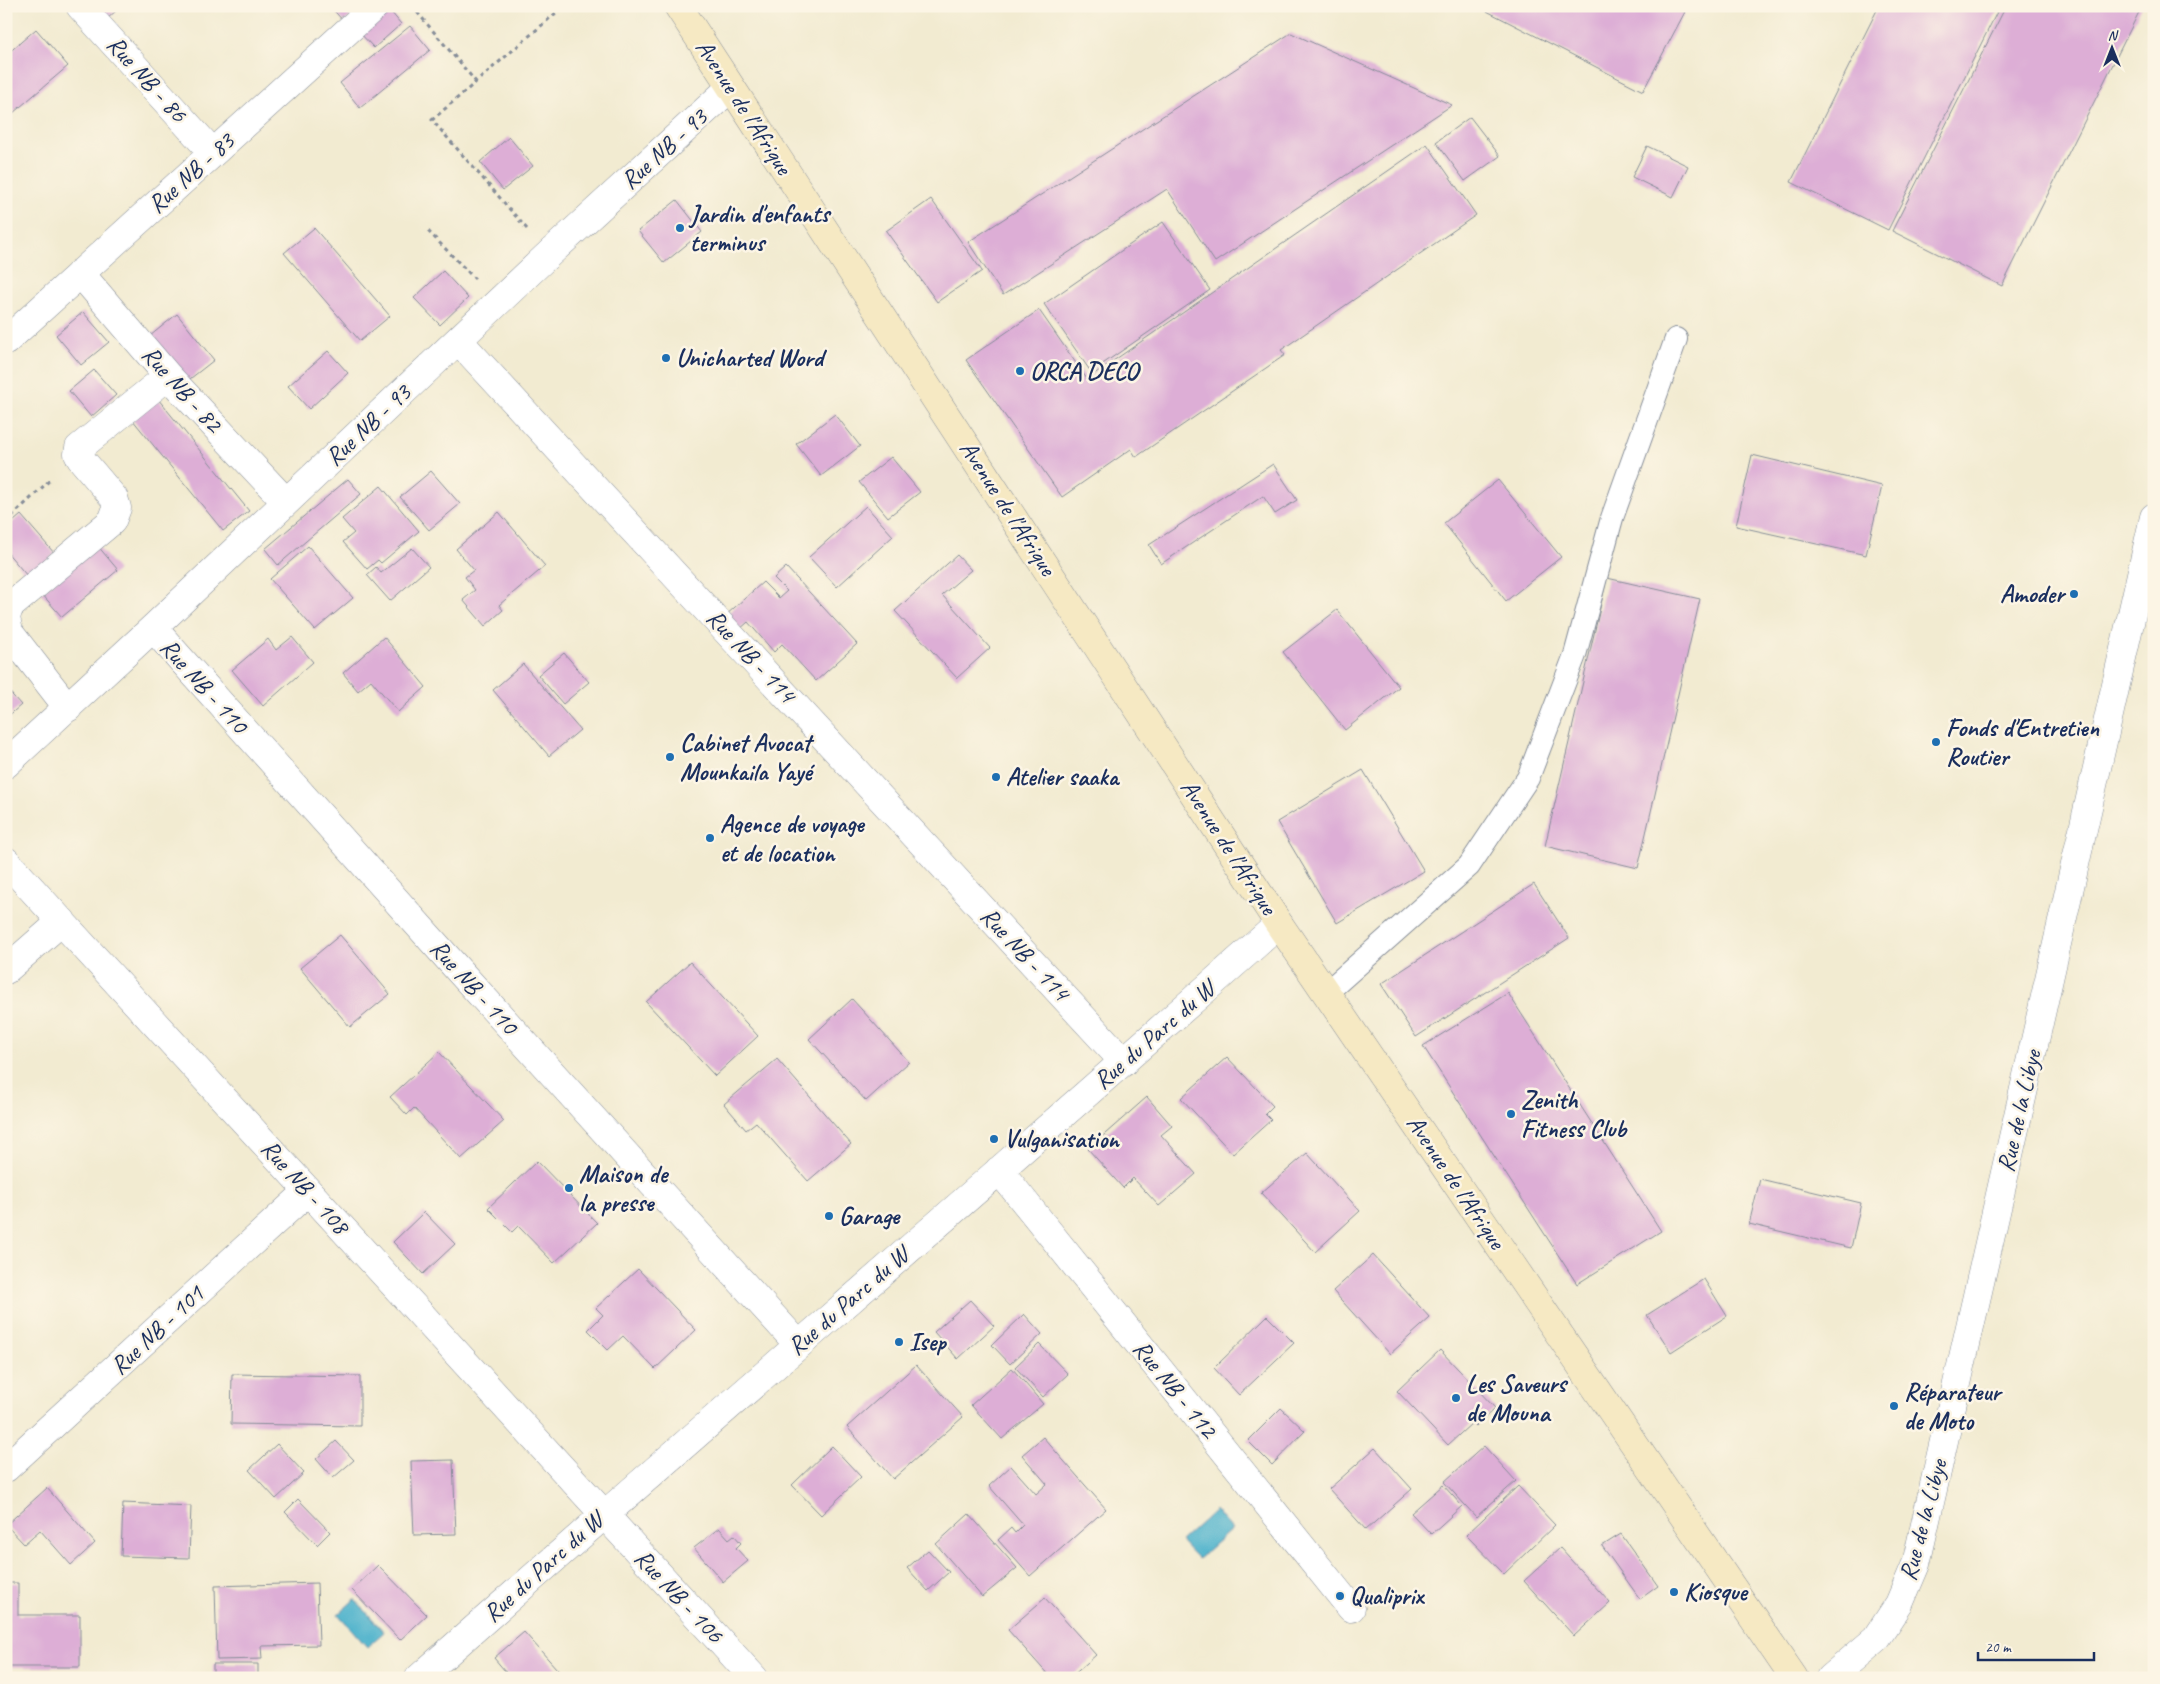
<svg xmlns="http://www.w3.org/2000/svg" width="2160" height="1684" viewBox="0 0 2160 1684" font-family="Caveat,sans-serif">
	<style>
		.water { fill: #4db2cc; stroke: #347095 }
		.building { fill: #ddaed6 }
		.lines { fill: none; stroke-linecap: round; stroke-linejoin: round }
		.service-casing { stroke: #868d98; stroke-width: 24 }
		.minor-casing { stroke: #868d98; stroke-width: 29 }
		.tertiary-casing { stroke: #868d98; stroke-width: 29 }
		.secondary-casing { stroke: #868d98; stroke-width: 29 }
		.path { stroke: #868d98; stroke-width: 3; stroke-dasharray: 4 4; stroke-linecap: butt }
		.service { stroke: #fff; stroke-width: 22 }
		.minor { stroke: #fff; stroke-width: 28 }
		.tertiary { stroke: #fff; stroke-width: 28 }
		.secondary { stroke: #f6e9c3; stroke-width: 28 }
		.poi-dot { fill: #1f6fb2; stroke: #fcf5e5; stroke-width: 2 }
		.labels { text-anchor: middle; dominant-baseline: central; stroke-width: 5; stroke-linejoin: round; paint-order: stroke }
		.street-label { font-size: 25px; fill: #1b2f5e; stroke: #fcf5e5 }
		.poi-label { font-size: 25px; font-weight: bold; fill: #1b2f5e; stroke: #fcf5e5; text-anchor: start }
	</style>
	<rect width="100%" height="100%" fill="#fcf5e5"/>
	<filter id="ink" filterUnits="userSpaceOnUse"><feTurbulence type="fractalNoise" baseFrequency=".02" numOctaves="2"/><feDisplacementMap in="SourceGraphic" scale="10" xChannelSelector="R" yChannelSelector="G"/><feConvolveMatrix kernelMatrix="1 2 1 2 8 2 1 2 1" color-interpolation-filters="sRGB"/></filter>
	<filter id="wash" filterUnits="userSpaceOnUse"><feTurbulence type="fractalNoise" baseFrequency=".0096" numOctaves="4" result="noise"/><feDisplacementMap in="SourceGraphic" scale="20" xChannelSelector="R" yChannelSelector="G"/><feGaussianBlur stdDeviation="1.12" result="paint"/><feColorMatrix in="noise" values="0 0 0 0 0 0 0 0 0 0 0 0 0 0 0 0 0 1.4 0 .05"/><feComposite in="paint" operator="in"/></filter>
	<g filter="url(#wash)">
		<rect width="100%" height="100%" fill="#f2ebd1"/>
		<!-- water -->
		<path class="water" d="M1215,1510L1232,1529L1198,1559L1181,1541Z
			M355,1599L384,1632L367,1647L338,1614Z"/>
		<g id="blocks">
			<!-- building -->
			<path class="building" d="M90,6H121L104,22Z
				M330,6H362L344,22Z
				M386,6L401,24L374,48L358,31Z
				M1477,6H1673L1685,12L1643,91Z
				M1879,6H2000L1888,230L1791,182Z
				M2006,6H2142L2002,286L1892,231Z
				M410,26L430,50L360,108L340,83Z
				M36,29L68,66L6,119V55Z
				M1291,33L1452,105L1215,262L1167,189L1003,295L968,242Z
				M1470,117L1500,156L1465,181L1436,142Z
				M509,137L533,166L503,190L480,162Z
				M1427,144L1476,215L1281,350L1285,355L1136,457L1131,449L1062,497L966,360L1039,310L1087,379Z
				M1647,146L1688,166L1673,197L1632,177Z
				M931,199L982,271L937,302L886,231Z
				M677,200L702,232L664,263L638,231Z
				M1163,222L1210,290L1091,372L1044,304Z
				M314,228L390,316L360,341L284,253Z
				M443,271L468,298L440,325L414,298Z
				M83,312L109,342L81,365L56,335Z
				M177,314L214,360L186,382L150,336Z
				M328,351L348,373L309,409L288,386Z
				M94,370L116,395L91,417L69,391Z
				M158,399L249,511L223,531L132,419Z
				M835,414L860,446L821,476L796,444Z
				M1752,455L1882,486L1866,555L1736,526Z
				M891,457L920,492L888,517L859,482Z
				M1273,464L1297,500L1275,514L1263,496L1161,564L1149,545Z
				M431,471L460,504L429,530L400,497Z
				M348,479L361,494L278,565L265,549Z
				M1498,480L1561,557L1506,601L1444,523Z
				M381,486L419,531L381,563L378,560L367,569L343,542L354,533L342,519Z
				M866,506L893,536L837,587L809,557Z
				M499,512L545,566L499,605L503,610L485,626L463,600L475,590L465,577L474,570L456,549Z
				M21,515L55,554L28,577L6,551V528Z
				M97,545L118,570L62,617L41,593Z
				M308,546L353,598L315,630L270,579Z
				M412,548L429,567L390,601L367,575L376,567L381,573Z
				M957,555L971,570L942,595L990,648L957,678L895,611Z
				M786,567L857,644L816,681L782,644L774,652L748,622L739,630L725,616L763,582L779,598L787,591L774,578Z
				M1607,578L1700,599L1638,868L1545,846Z
				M1337,610L1399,687L1345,730L1283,652Z
				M292,637L313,662L263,706L232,670L268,639L276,650Z
				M384,637L426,687L398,712L371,680L358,691L343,673Z
				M564,653L589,682L563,704L538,675Z
				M523,664L580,730L549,756L493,690Z
				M6,688L21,705L6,718Z
				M1363,770L1424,871L1337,923L1277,822Z
				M1534,884L1569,938L1416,1037L1381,984Z
				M340,935L390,994L350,1027L300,968Z
				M690,962L758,1036L715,1076L646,1002Z
				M1508,993L1661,1231L1577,1284L1423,1046Z
				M852,999L909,1062L866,1101L809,1039Z
				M439,1052L504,1121L461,1159L414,1108L407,1115L390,1097Z
				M1227,1057L1273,1106L1265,1114L1271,1120L1233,1154L1181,1098Z
				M777,1059L851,1144L808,1181L756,1122L746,1130L724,1104Z
				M1147,1097L1172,1126L1161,1135L1196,1174L1159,1206L1133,1178L1123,1188L1088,1149Z
				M1307,1153L1360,1211L1315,1252L1261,1193Z
				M537,1161L597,1223L554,1263L518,1226L512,1232L488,1208Z
				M1760,1179L1861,1203L1851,1248L1749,1224Z
				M424,1212L455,1244L423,1274L393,1242Z
				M1373,1255L1430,1318L1390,1354L1333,1291Z
				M638,1269L696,1330L655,1369L623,1336L608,1350L588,1330L603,1315L596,1308Z
				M1704,1279L1727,1316L1671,1352L1647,1315Z
				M970,1300L994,1326L958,1359L934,1332Z
				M1024,1314L1042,1334L1010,1364L992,1345Z
				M1267,1316L1294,1343L1239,1395L1214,1368Z
				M1039,1344L1068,1374L1043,1397L1015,1367Z
				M1440,1350L1495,1408L1476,1426L1472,1423L1448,1445L1397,1391Z
				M916,1365L963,1417L893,1479L847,1427Z
				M1012,1368L1043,1404L1002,1439L971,1405Z
				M232,1374L360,1376V1426L231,1424Z
				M1281,1408L1305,1431L1272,1465L1248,1441Z
				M1043,1437L1106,1509L1030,1576L998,1540L1011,1528L1015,1533L1023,1525L989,1486L1011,1466L1036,1494L1047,1484L1022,1455Z
				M336,1441L354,1460L333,1478L316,1459Z
				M277,1444L304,1473L276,1499L249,1470Z
				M832,1446L861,1477L821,1515L792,1485Z
				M1484,1446L1516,1481L1476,1517L1444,1482Z
				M1375,1448L1412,1489L1366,1530L1329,1489Z
				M453,1460L456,1534L414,1535L411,1461Z
				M1443,1485L1462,1506L1431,1534L1411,1513Z
				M1518,1486L1555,1525L1504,1574L1466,1535Z
				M47,1488L95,1543L71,1565L40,1530L24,1544L6,1525Z
				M298,1499L330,1532L317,1545L285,1512Z
				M123,1503L191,1506L189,1558L121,1556Z
				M969,1514L1017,1568L982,1597L936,1544Z
				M719,1528L729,1539L734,1535L741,1543L736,1548L748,1561L723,1582L694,1548Z
				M1621,1534L1658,1586L1640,1599L1602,1546Z
				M1560,1548L1610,1603L1574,1636L1524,1581Z
				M928,1550L949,1572L928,1591L907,1568Z
				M378,1565L427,1615L400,1640L352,1590Z
				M6,1583H18V1615H80V1667H6Z
				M317,1583L319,1645L261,1646L262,1659L217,1660L215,1586Z
				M1045,1598L1096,1655L1070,1678H1051L1008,1630Z
				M524,1632L565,1678H511L494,1658Z
				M213,1664H258V1678H213Z"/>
		</g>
	</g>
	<g filter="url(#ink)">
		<use href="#blocks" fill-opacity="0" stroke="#868d98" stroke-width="1"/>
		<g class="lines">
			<!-- service casing -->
			<g class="service-casing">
				<path id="service" d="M1327,992L1469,866L1528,778L1575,655L1612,518L1676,339"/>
			</g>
			<!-- minor casing -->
			<g class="minor-casing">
				<path id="minor" d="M80,6L213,153
					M80,273L168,376L286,502
					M458,340L1124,1062
					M6,341L375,6
					M153,628L461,973L798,1344
					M68,708L9,632L6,618L9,607L112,521L117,508L114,498L81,459L78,454L79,448L168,376
					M6,764L153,628L549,254L730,88
					M6,861L754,1678
					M6,970L62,921
					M999,1170L1351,1608
					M6,1468L308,1191
					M419,1678C704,1425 994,1178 1279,924"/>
			</g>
			<!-- tertiary casing -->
			<g class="tertiary-casing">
				<path id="tertiary" d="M1830,1678L1876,1639L1899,1604L1916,1564L2154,517"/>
			</g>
			<!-- secondary casing -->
			<g class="secondary-casing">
				<path id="secondary" d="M678,6L1279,924L1794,1678"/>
			</g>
			<!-- path -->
			<path class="path" d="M412,6L476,82
				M527,229L432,120L564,6
				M428,231L475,279
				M6,522L52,478"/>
			<!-- service -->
			<use href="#service" class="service"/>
			<!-- minor -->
			<use href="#minor" class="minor"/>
			<!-- tertiary -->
			<use href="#tertiary" class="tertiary"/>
			<!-- secondary -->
			<use href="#secondary" class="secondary"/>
		</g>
	</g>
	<!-- markers -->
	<g class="poi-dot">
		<circle cx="680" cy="228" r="5"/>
		<circle cx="666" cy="358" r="5"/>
		<circle cx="1020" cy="371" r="5"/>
		<circle cx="2074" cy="594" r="5"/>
		<circle cx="1936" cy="742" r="5"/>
		<circle cx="670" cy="757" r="5"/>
		<circle cx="996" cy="777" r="5"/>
		<circle cx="710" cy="838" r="5"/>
		<circle cx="1511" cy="1114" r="5"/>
		<circle cx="994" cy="1139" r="5"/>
		<circle cx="569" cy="1188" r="5"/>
		<circle cx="829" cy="1216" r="5"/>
		<circle cx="899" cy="1342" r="5"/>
		<circle cx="1456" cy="1398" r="5"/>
		<circle cx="1894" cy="1406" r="5"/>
		<circle cx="1674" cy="1592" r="5"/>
		<circle cx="1340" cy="1596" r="5"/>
	</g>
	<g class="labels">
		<!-- street labels -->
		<g class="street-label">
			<text transform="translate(147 79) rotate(48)">Rue NB - 86</text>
			<text transform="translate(744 107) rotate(57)">Avenue de l'Afrique</text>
			<text transform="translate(664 149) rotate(-42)">Rue NB - 93</text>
			<text transform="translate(191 173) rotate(-42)">Rue NB - 83</text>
			<text transform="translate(182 389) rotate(48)">Rue NB - 82</text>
			<text transform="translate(368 425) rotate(-43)">Rue NB - 93</text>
			<text transform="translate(1008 508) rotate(57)">Avenue de l'Afrique</text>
			<text transform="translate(751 656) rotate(47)">Rue NB - 114</text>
			<text transform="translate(204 686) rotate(48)">Rue NB - 110</text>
			<text transform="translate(1229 847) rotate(57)">Avenue de l'Afrique</text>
			<text transform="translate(1025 954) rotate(47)">Rue NB - 114</text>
			<text transform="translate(474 987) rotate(48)">Rue NB - 110</text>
			<text transform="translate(1154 1035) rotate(-41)">Rue du Parc du W</text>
			<text transform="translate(2019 1111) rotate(-77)">Rue de la Libye</text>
			<text transform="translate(1456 1182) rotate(56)">Avenue de l'Afrique</text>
			<text transform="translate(305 1187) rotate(48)">Rue NB - 108</text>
			<text transform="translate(848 1301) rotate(-41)">Rue du Parc du W</text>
			<text transform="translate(157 1330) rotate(-43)">Rue NB - 101</text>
			<text transform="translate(1175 1389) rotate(51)">Rue NB - 112</text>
			<text transform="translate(1923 1520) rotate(-75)">Rue de la Libye</text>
			<text transform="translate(543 1567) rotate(-42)">Rue du Parc du W</text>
			<text transform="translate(679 1596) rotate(47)">Rue NB - 106</text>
		</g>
		<!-- poi labels -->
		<g class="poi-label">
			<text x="690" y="214">Jardin d'enfants<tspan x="690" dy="29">terminus</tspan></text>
			<text x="676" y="358">Unicharted Word</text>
			<text x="1030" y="371">ORCA DECO</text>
			<text x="2064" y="594" text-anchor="end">Amoder</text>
			<text x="1946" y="728">Fonds d'Entretien<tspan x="1946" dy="29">Routier</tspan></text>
			<text x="680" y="743">Cabinet Avocat<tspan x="680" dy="29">Mounkaila Yayé</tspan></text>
			<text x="1006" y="777">Atelier saaka</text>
			<text x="720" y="824">Agence de voyage<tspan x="720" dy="29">et de location</tspan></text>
			<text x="1521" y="1100">Zenith<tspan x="1521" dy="29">Fitness Club</tspan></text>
			<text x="1004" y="1139">Vulganisation</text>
			<text x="579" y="1174">Maison de<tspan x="579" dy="29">la presse</tspan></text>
			<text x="839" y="1216">Garage</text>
			<text x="909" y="1342">Isep</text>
			<text x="1466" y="1384">Les Saveurs<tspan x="1466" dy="29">de Mouna</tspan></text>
			<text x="1904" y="1392">Réparateur<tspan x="1904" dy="29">de Moto</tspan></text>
			<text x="1684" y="1592">Kiosque</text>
			<text x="1350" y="1596">Qualiprix</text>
		</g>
	</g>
	<!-- margin -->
	<rect width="2160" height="1684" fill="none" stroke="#fcf5e5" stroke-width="25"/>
	<!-- north arrow -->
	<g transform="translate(2112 48)" stroke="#fcf5e5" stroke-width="4" paint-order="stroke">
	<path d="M0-4L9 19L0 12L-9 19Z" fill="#1b2f5e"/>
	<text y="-8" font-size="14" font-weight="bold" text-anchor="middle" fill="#1b2f5e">N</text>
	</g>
	<!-- scale -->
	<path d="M1978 1652v8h116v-8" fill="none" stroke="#1b2f5e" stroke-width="2.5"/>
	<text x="1985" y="1652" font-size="15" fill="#1b2f5e" stroke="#fcf5e5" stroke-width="4" paint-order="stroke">20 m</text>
</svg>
